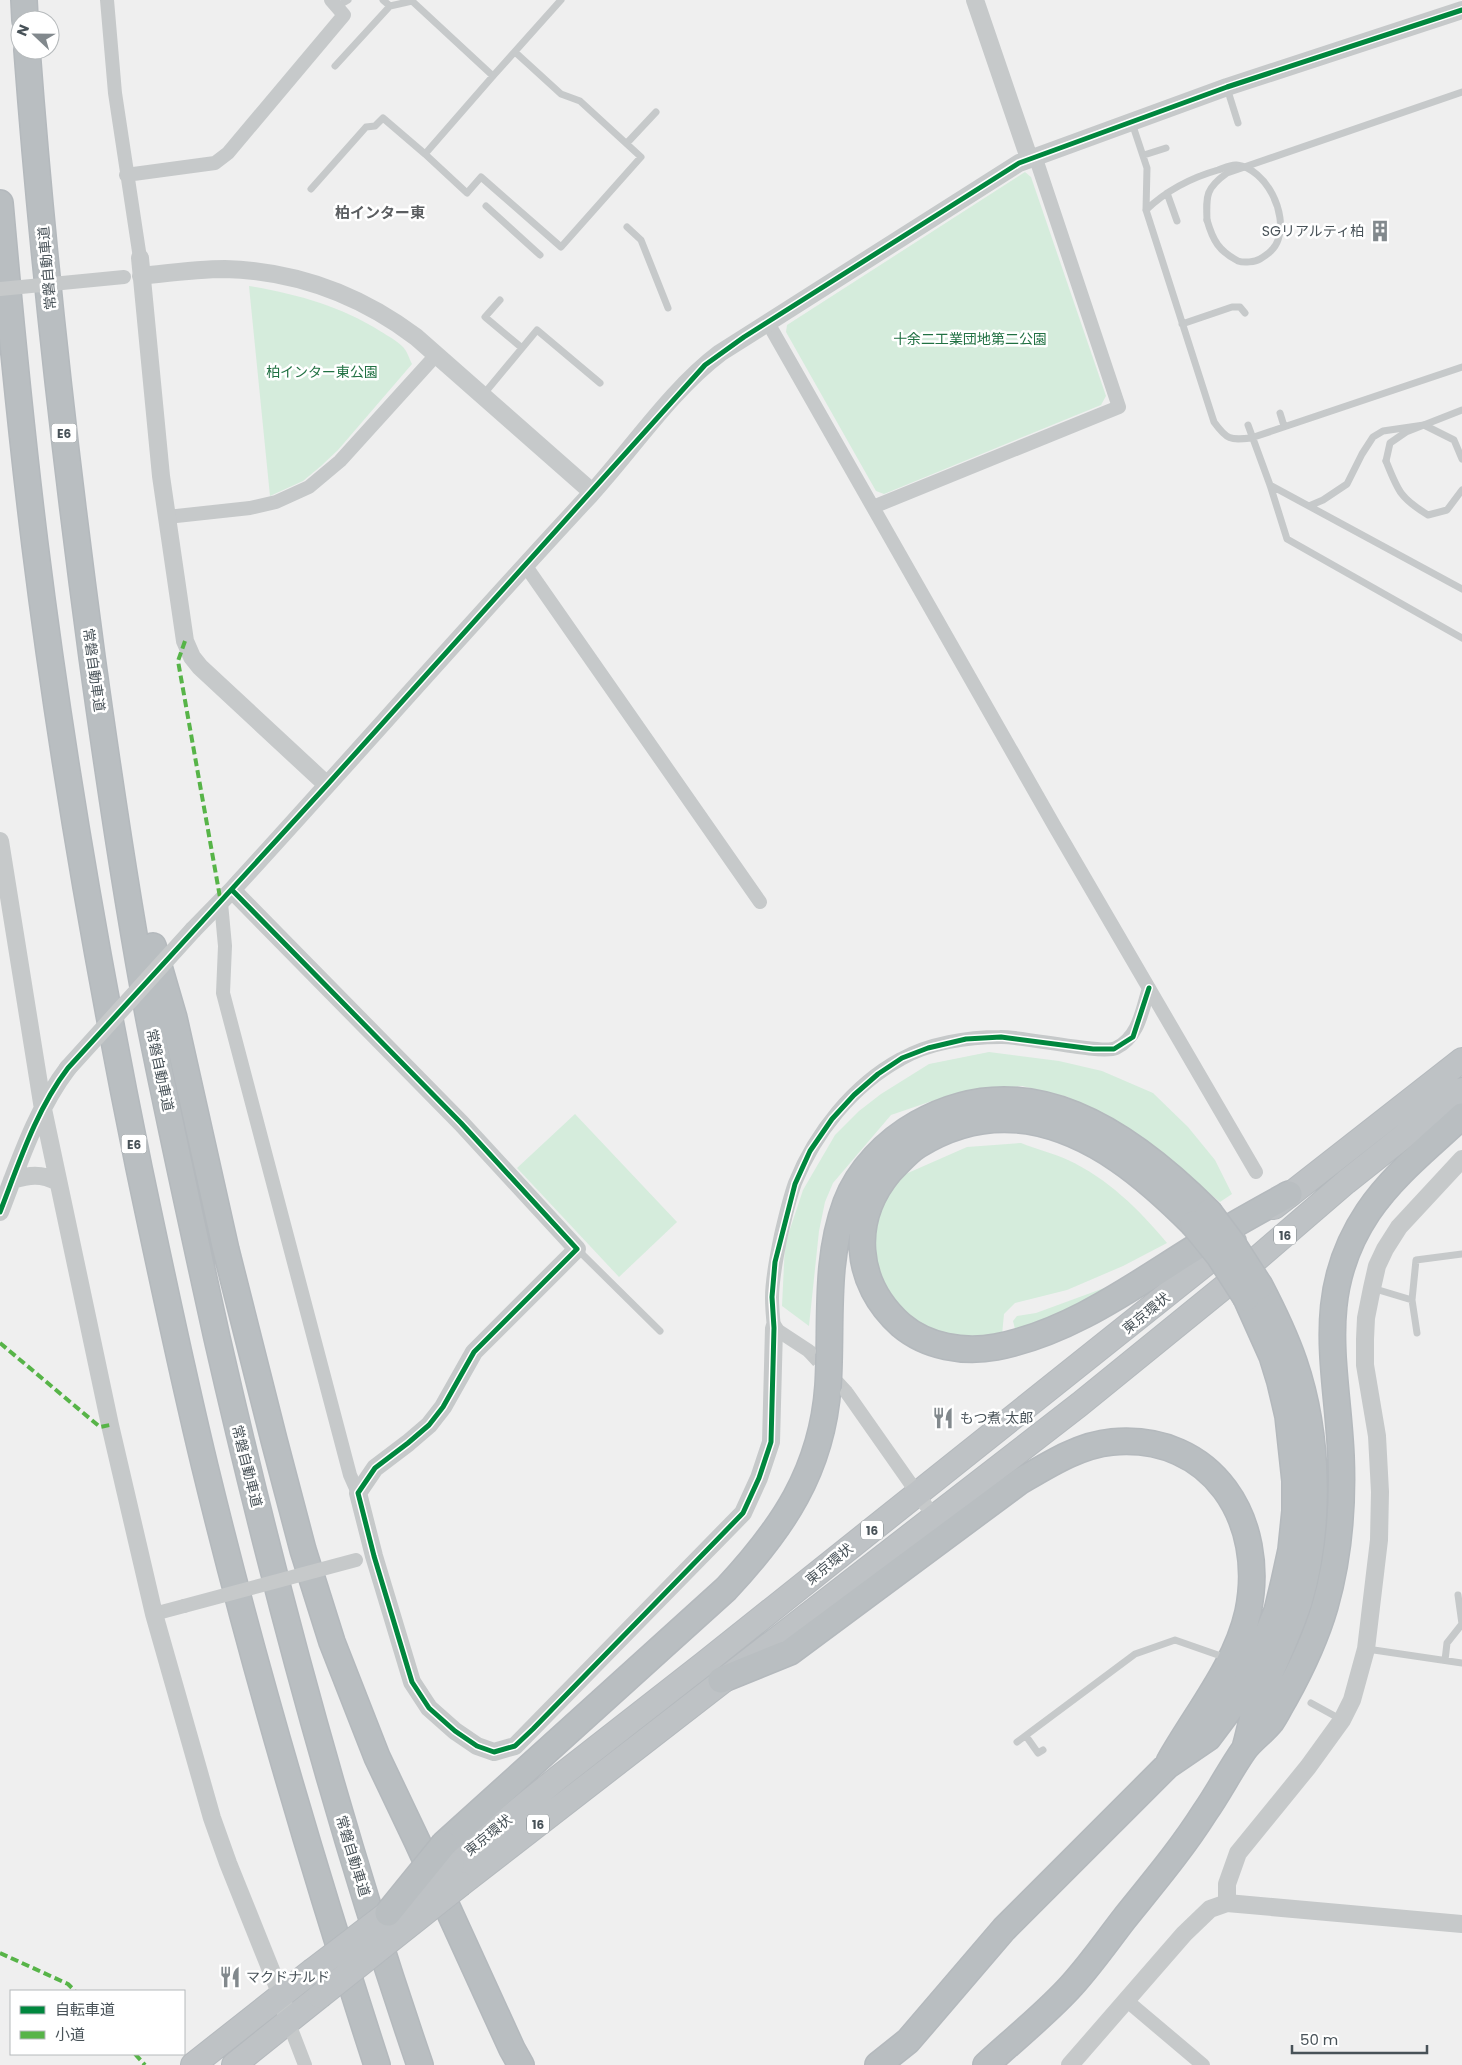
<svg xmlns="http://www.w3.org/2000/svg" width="1462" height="2065" viewBox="0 0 1462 2065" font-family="Poppins,'Noto Sans JP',sans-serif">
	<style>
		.green { fill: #d5ecdc }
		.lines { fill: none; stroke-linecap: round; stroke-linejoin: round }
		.minor-tunnel { stroke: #c5c8c9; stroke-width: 14; stroke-dasharray: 14 7; stroke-linecap: butt }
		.trunk-casing { stroke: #b4b9bd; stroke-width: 26 }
		.motorway-casing { stroke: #b4b9bd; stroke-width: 28 }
		.service { stroke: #c6c9ca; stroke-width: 7 }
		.minor { stroke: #c6c9ca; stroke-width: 14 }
		.tertiary { stroke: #c6c9ca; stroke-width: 18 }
		.trunk { stroke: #bec2c5; stroke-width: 24 }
		.motorway { stroke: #b9bec1; stroke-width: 25 }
		.trunk-bridge-casing { stroke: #b4b9bd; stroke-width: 26; stroke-linecap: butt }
		.motorway-bridge-casing { stroke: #b4b9bd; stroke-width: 28; stroke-linecap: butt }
		.service-bridge { stroke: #c6c9ca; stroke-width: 7 }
		.minor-bridge { stroke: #c6c9ca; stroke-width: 14 }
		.tertiary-bridge { stroke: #c6c9ca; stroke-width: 18 }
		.trunk-bridge { stroke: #bec2c5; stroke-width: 24 }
		.motorway-bridge { stroke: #b9bec1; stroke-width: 25 }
		.quiet { stroke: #57b448; stroke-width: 4; stroke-dasharray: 8 4; stroke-linecap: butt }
		.cycleway-casing { stroke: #fff; stroke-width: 8 }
		.cycleway { stroke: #00873e; stroke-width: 5 }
		.labels { text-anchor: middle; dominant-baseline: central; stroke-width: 5; stroke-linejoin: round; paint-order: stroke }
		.shield { fill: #fff; stroke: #7f868a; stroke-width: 1 }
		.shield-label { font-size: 12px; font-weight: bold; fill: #485258 }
		.poi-label { font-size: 14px; fill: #485258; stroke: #fff; text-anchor: start }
		.street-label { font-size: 14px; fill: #485258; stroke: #fff }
		.park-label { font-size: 14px; fill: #217143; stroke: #fff }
		.neighbourhood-label { font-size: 15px; font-weight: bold; fill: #5b5e61; stroke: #fff }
	</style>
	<rect width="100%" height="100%" fill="#efefef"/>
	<!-- green -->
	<path class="green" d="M1025,172L1031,177L1106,396L1101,405L884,494L876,491L786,332L787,325Z
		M249,286C296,294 340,306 380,331C388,336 396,340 403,347C407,351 409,358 412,364L338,450L321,466L303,481L270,496Z
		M989,1052L1059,1061L1102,1071L1153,1093L1188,1127L1215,1160L1232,1194L1220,1202L1155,1149L1068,1097L1022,1086L981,1090L932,1101L891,1115L833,1183L825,1202L819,1231L809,1326L782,1306L785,1244L803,1190L835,1135L859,1111L881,1094L929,1064Z
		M575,1114L677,1222L619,1277L517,1168Z
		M1021,1143C1036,1149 1053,1153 1068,1160C1107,1178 1140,1210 1167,1243L1123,1266L1067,1290L1015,1303L1004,1314L1002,1335L966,1339L931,1331L905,1319L881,1285L871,1251L877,1210L901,1176L967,1147Z
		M1126,1280L1127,1285L1016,1333L1013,1321L1017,1316L1036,1313Z"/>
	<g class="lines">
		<!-- minor-tunnel -->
		<path class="minor-tunnel" d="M809,1351L847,1393"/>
		<!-- trunk casing -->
		<g class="trunk-casing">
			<path id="trunk" d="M1274,1207L1462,1060
				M452,1864L559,1777L705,1663L1234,1241
				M461,1884L1080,1404L1224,1287L1346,1182L1462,1090
				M193,2065L312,1971
				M234,2065L320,1996"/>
		</g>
		<!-- motorway casing -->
		<g class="motorway-casing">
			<path id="motorway" d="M24,0L25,20
				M27,50C42,252 65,456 92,657C109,780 127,903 150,1024C171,1129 194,1234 217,1338C273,1583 338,1827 420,2065
				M0,203C10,317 21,431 35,545C61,754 97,962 139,1168C160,1268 181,1368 205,1467C254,1669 313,1868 377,2065
				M153,946L174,1018L226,1250L274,1440L303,1550L332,1642L377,1757L417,1841L512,2049L521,2065
				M1193,1224C1147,1178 1094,1132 1028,1121C989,1115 952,1124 918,1145C907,1152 899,1162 890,1171C849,1220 854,1283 901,1325C927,1347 964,1353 996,1347C1069,1333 1132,1287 1193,1249C1224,1230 1257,1212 1289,1194
				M721,1680L790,1652L1019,1482C1048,1465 1079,1445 1112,1442C1213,1433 1267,1521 1248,1612C1236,1666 1196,1714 1169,1762
				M1245,1748C1249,1735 1251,1721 1256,1708C1269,1672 1287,1639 1299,1602C1321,1528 1319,1435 1294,1362C1285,1336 1273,1311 1260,1286
				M444,1844L726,1589C782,1529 822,1471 828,1386C832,1325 824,1262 846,1203C858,1170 887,1141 917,1124C1028,1061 1130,1133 1209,1212
				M878,2065L908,2041L1004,1929L1167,1766L1208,1738L1232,1706L1247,1682L1277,1611L1284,1582L1291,1550L1295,1511V1481L1288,1416L1280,1382L1272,1356L1246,1298
				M986,2065C1013,2040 1048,2012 1072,1985C1091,1964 1107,1941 1124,1919C1152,1884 1181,1850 1205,1812C1219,1792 1230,1770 1244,1750C1251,1740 1263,1732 1271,1722C1276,1715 1280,1706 1285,1698C1301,1669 1316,1637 1325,1606C1339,1557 1343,1507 1341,1456C1337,1367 1313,1294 1368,1212C1393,1175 1430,1146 1462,1116"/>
		</g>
		<!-- service -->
		<path class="service" d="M383,0L390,6L412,1L493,76L561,0
			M336,7L348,0
			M335,66L390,6
			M493,76L425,154L467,193L481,177L561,247L641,157L580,101L561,94L515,52
			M1227,88L1238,123
			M1132,123L1147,168L1146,210L1214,422C1227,440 1230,440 1251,438L1462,367
			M627,143L656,112
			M1144,155L1166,148
			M311,189L366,127L375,126L383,118L425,154
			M1167,193L1177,221
			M486,206L540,255
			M1146,210C1167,190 1190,178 1218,170C1224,168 1231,164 1237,165C1266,169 1288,213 1278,240C1275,249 1268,254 1260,259C1255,262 1244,263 1238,261C1219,251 1213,241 1207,220
			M627,227L641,240L668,308
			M500,300L485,317L522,348
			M1182,324L1232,307H1240L1245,313
			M483,395L537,330L600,383
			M1280,413L1284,426
			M1248,425L1270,485L1287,539L1462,638
			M1386,461C1398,491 1400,498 1428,515L1447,510L1462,490
			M1270,485L1462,589
			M1309,506L1323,500L1347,484L1362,454L1373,437L1383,431L1424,425L1454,440L1462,459
			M578,1250L660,1331
			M1372,1288L1412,1300L1417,1333
			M1412,1300L1416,1260L1462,1254
			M1458,1595L1462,1624
			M1367,1649L1462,1663
			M1445,1660L1447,1643L1462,1624
			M1311,1703L1342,1720
			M1026,1736L1038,1753L1043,1750
			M1017,1742L1135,1654L1175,1640L1218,1655"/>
		<!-- minor -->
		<path class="minor" d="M107,0L115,93L140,258
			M126,175L215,163L228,153L344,15L331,0
			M768,323L1055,827L1256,1172
			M873,507L1119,407L1035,156
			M167,517L250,508L276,502L309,487L340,461L437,354
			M525,565L760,902
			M221,903L225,946L223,993L350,1475L358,1493
			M809,1351L774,1328C773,1318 772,1308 772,1298C772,1277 777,1255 781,1235C785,1218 789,1200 795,1183C815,1133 853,1085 901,1059C929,1043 968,1037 1000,1037C1022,1036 1102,1055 1116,1048C1139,1037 1142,1010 1149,988
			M847,1393L934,1517
			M154,1614L184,1606
			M1126,2000L1203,2065
			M288,2021L305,2065"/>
		<!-- tertiary -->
		<path class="tertiary" d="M975,0L1029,158
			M140,258L161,476L185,641L192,657L200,667L327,785
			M141,276C169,273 197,269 225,269C296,271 360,295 416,337L592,492
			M0,841L43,1109L110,1425L154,1614L212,1818L228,1863L281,1995L288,2021
			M232,890L461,1123L577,1249L474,1352L443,1407L429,1425L408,1443L375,1468L358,1493L374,1556L412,1682L429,1708L455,1731L477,1746L494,1752L515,1746L743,1513L759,1478L771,1442L774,1328
			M193,930L232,890C352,759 469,625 590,495C632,449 671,390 720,353L1019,163L1227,87L1462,10
			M12,1180C29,1175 41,1173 58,1182
			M0,1212C19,1163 36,1110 68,1068
			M1227,1903V1884L1238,1853L1308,1767L1342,1720L1352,1700L1366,1649L1379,1540L1380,1492L1377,1436L1365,1365V1339L1366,1318L1372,1288L1377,1266L1385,1249L1399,1227L1462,1159
			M1070,2065L1184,1934L1210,1909L1227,1903L1462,1924"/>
		<!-- trunk -->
		<use href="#trunk" class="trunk"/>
		<!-- motorway -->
		<use href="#motorway" class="motorway"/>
		<!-- trunk-bridge casing -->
		<g class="trunk-bridge-casing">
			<path id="trunk-bridge" d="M312,1971L452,1864
				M320,1996L461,1884"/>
		</g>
		<!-- motorway-bridge casing -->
		<g class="motorway-bridge-casing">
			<path id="motorway-bridge" d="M1209,1212L1233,1244L1260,1286
				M1193,1224L1219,1256L1246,1298
				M388,1913L444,1844"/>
		</g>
		<!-- service-bridge -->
		<path class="service-bridge" d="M1207,220C1206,195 1206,188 1227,173L1462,92
			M1386,461L1390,443L1406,432L1462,410"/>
		<!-- minor-bridge -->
		<path class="minor-bridge" d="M0,289L124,277
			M184,1606L356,1560"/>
		<!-- tertiary-bridge -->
		<path class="tertiary-bridge" d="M68,1068L193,930"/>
		<!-- trunk-bridge -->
		<use href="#trunk-bridge" class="trunk-bridge"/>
		<!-- motorway-bridge -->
		<use href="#motorway-bridge" class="motorway-bridge"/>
		<!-- quiet -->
		<path class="quiet" d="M185,641L178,661L221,903
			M0,1343L100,1427L110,1425
			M0,1953L68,1984L75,1991
			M135,2054L145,2065"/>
		<!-- cycleway casing -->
		<g class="cycleway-casing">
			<path id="cycleway" d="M232,890L461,1123L577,1249L474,1352L443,1407L429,1425L408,1443L375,1468L358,1493L374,1556L412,1682L429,1708L455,1731L477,1746L494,1752L515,1746L533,1729L743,1513L759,1478L771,1442L774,1328L772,1297L775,1262L795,1184L810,1151L832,1119L854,1095L878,1074L902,1058L928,1048L966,1039L1001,1037L1093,1049H1114L1133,1037L1149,988
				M0,1212C19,1163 36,1110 68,1068L327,785L705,365L744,337L1019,163L1227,87L1462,10"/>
		</g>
		<!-- cycleway -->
		<use href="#cycleway" class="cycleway"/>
	</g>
	<!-- icons -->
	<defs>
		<g id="building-bare" transform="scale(1.725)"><path d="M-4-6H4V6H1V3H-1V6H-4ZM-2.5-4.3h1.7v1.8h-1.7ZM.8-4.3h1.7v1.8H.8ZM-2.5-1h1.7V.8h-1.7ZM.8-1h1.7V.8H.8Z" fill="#82898d" stroke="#fff" stroke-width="2.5" paint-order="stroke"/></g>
		<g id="restaurant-bare" transform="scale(1.725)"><path d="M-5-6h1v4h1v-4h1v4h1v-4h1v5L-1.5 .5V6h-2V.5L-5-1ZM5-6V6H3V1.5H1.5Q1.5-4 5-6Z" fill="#82898d" stroke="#fff" stroke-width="2.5" paint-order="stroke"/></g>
	</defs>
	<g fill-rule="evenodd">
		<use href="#building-bare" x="1380" y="231"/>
		<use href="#restaurant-bare" x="943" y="1418"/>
		<use href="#restaurant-bare" x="230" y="1977"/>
	</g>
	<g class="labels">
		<!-- shield labels -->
		<g class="shield">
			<rect x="51.5" y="423.5" width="25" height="19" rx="4"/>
			<rect x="121.5" y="1134.5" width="25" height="19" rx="4"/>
			<rect x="1274" y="1225.5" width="22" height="19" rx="4"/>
			<rect x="861" y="1520.5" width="22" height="19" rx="4"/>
			<rect x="527" y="1814.5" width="22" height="19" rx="4"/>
		</g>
		<g class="shield-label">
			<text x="64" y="433">E6</text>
			<text x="134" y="1144">E6</text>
			<text x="1285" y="1235">16</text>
			<text x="872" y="1530">16</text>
			<text x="538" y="1824">16</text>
		</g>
		<!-- poi labels -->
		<g class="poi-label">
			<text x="1364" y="231" text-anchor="end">SGリアルティ柏</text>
			<text x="960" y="1418">もつ煮 太郎</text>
			<text x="246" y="1977">マクドナルド</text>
		</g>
		<!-- street labels -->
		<g class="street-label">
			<text transform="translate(47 268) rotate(-95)">常磐自動車道</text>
			<text transform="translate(94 670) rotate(82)">常磐自動車道</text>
			<text transform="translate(160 1070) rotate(78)">常磐自動車道</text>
			<text transform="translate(1146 1313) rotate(-39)">東京環状</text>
			<text transform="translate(247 1466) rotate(76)">常磐自動車道</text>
			<text transform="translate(829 1564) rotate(-39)">東京環状</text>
			<text transform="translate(488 1835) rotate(-39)">東京環状</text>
			<text transform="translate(353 1856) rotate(73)">常磐自動車道</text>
		</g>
		<!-- park labels -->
		<g class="park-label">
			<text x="970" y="339">十余二工業団地第二公園</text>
			<text x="322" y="372">柏インター東公園</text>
		</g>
		<!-- neighbourhood labels -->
		<g class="neighbourhood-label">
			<text x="380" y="212">柏インター東</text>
		</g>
	</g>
	<!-- legend -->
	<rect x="10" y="1990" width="175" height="65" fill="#ffffff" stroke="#b6babc"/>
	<rect x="20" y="2006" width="25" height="8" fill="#00873e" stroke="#b6babc"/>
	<text x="55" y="2015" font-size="15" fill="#485258">自転車道</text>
	<rect x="20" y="2031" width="25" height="8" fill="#57b448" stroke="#b6babc"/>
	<text x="55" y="2040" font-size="15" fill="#485258">小道</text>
	<!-- north arrow -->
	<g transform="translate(35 35) rotate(292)"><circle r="24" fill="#ffffff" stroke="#b6babc"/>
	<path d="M0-4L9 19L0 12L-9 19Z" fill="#82898d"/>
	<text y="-8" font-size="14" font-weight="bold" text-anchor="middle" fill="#485258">N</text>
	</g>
	<!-- scale -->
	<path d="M1292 2045v8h135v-8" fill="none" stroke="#485258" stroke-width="2.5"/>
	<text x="1300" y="2045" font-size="15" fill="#485258" stroke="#ffffff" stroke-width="4" paint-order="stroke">50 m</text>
</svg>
